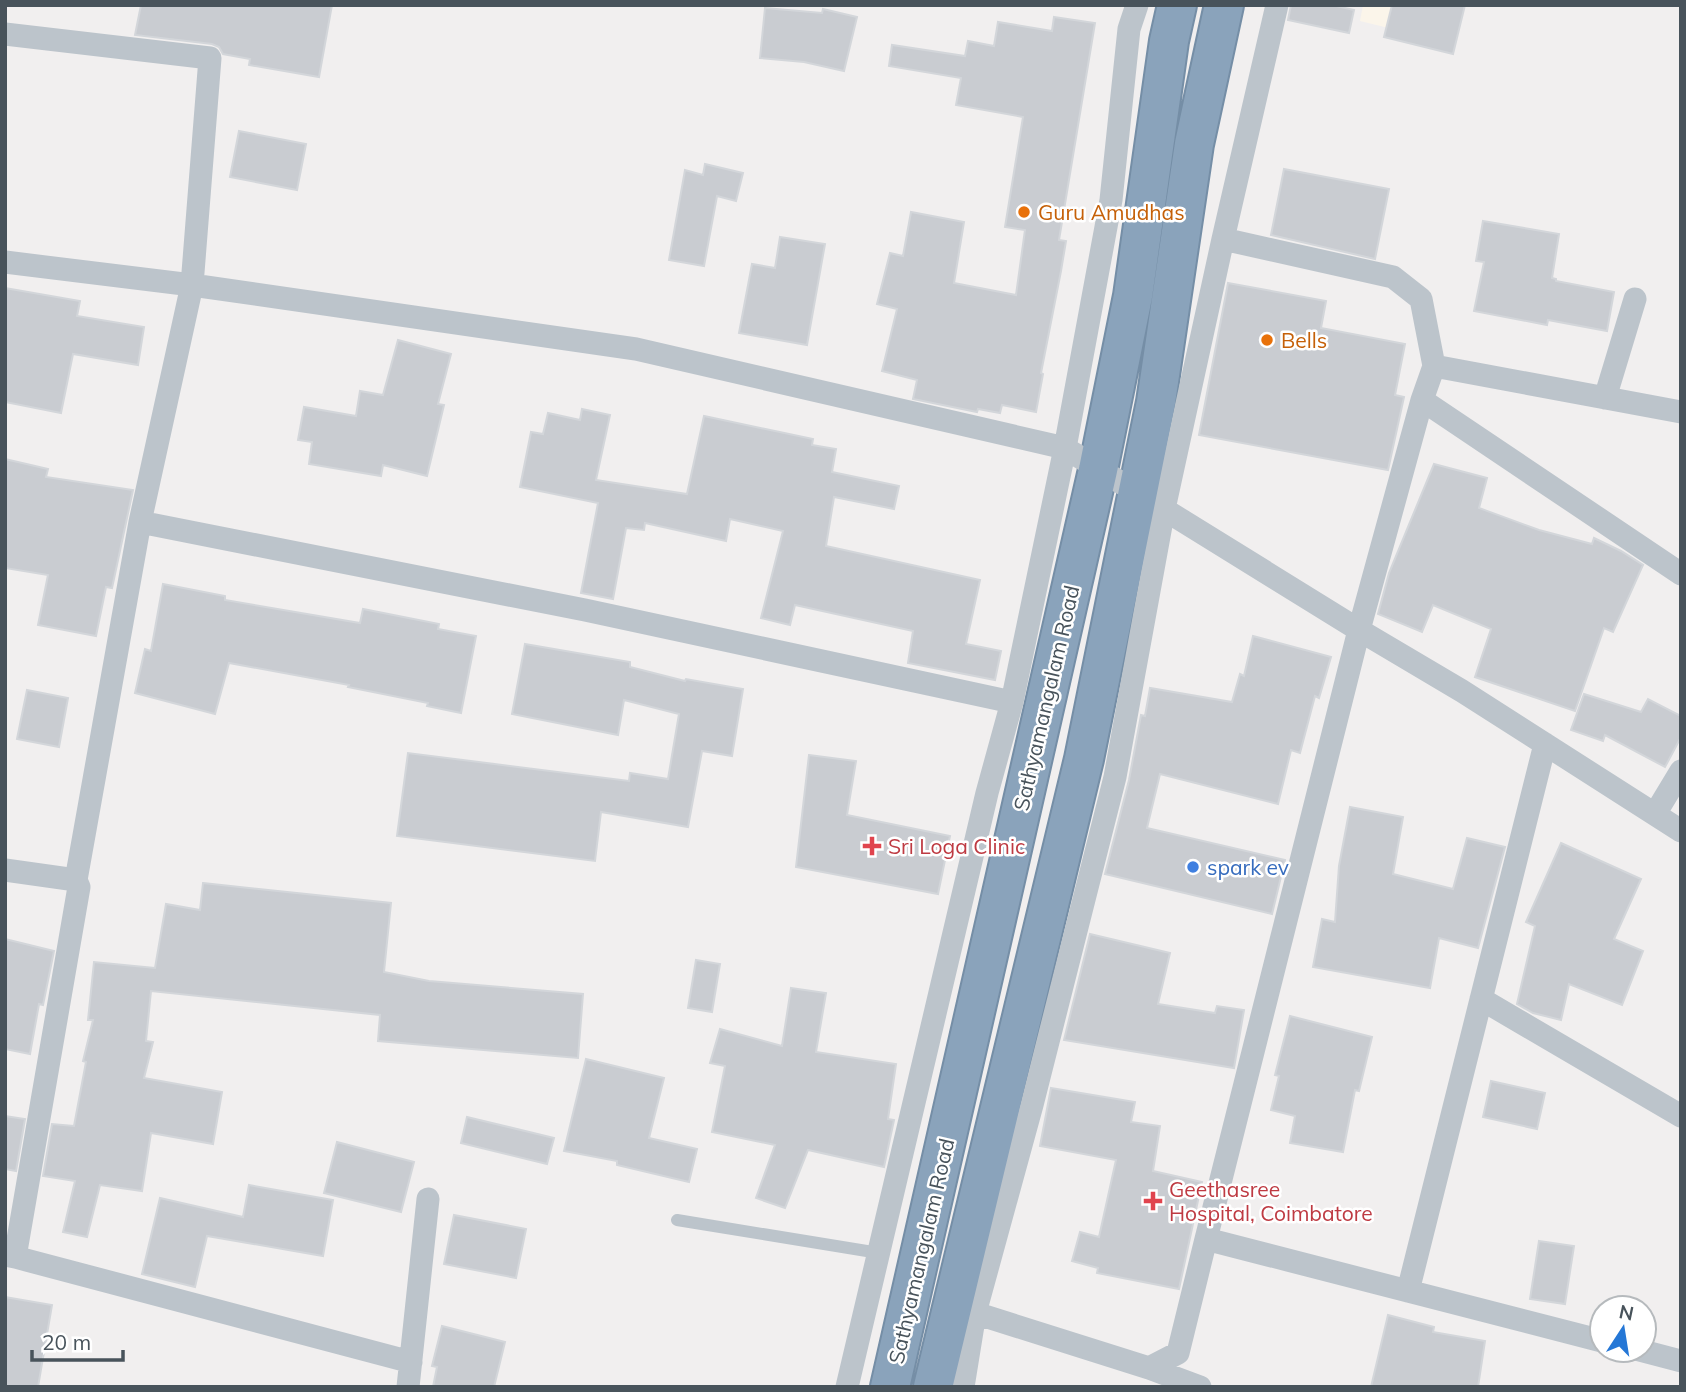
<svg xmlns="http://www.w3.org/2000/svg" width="1686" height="1392" viewBox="0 0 1686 1392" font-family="Mulish,sans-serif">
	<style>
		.commercial { fill: #fbf5ea }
		.building { fill: #c9ccd1; stroke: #d3d6da; stroke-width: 2 }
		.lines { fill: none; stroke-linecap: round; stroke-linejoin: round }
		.highway-casing { stroke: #758ea6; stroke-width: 42 }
		.lane { stroke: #bcc4cb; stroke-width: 12 }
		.street { stroke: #bcc4cb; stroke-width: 23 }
		.highway { stroke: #8aa3bb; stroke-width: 38 }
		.food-dot { fill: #e8710a; stroke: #fff; stroke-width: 2.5 }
		.health-dot { fill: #e0444e; stroke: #fff; stroke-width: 2.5 }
		.shop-dot { fill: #3f7fe0; stroke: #fff; stroke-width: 2.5 }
		.labels { text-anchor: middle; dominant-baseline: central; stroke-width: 5; stroke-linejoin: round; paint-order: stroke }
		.food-label { font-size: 21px; fill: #c56008; stroke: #fff; text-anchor: start }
		.street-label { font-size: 21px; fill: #48535b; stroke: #fff }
		.health-label { font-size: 21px; fill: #be3a42; stroke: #fff; text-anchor: start }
		.shop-label { font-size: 21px; fill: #366cbe; stroke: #fff; text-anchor: start }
	</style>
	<rect width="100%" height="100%" fill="#f1efef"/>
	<!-- commercial -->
	<path class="commercial" d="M1363,5H1407L1401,31L1360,21Z"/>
	<!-- building -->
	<path class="building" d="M141,5H332L319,77L249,65L250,59L223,54L219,47L212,44L135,35Z
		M1291,5H1332L1354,10L1349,33L1288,20Z
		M1392,5H1465L1453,54L1384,37Z
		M765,8L822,13L823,9L857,17L844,71L804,62L760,58Z
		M1054,17L1095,23L1059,240L1066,241L1061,271L1041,373L1043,374L1036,412L1002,405L1000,413L978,409L977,412L913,399L917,380L882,371L897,309L877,304L890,253L903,256L911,212L964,222L954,283L1016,295L1025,230L1005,227L1023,117L956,105L961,78L889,66L892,45L965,56L968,41L994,46L998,22L1052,31Z
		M239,131L306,144L297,190L230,177Z
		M705,164L743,173L736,201L717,196L704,266L669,260L685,170L703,175Z
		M1284,169L1389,189L1375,259L1271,235Z
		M1483,221L1559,234L1552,278L1556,279V281L1614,292L1607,331L1548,320L1547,325L1474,311L1484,262L1476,261Z
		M780,237L825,244L807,345L739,333L752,264L775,268Z
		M1228,283L1326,301L1321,328L1405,344L1395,395L1404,397L1388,470L1199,435Z
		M5,288L80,301L77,316L144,327L138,365L73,354L61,413L5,402Z
		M398,340L451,354L438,404L444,405L427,476L383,465L381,476L309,464L312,442L298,440L304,407L356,416L360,391L383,395Z
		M582,409L610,415L596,480L687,494L704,416L813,439L812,445L836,449L832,472L899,486L894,509L834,497L826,546L980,580L966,644L1001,651L995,680L908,663L913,631L795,605L790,625L761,618L783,531L730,519L726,541L645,523L644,530L626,528L613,599L581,593L598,503L520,487L531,432L543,434L548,413L580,420Z
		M5,459L48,469L46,477L133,490L112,588L106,587L96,636L38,625L48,575L5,568Z
		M1434,464L1487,478L1479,508L1539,530L1592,544L1594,538L1621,551L1643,565L1613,632L1604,628L1575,711L1475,677L1491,629L1433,605L1422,632L1378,614L1389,573Z
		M163,584L225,596V600L360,623L363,609L439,624L438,629L476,636L461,713L427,706L428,703L348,687L349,685L229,663L215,714L135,693L145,649L151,651Z
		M1253,636L1331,657L1319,698L1315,696L1300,753L1291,750L1278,804L1160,774L1147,828L1285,860L1272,914L1105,874L1129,780L1141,715L1145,716L1150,688L1232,702L1240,674L1244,676Z
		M525,644L630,662V667L685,681L686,679L743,689L732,756L702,751L688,827L601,812L595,861L397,836L408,753L629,781L630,773L668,779L679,714L624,700L618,735L512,714Z
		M27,690L68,698L59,747L17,739Z
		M1584,694L1641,712L1648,699L1681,716V737L1665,767L1605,735L1603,741L1571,730Z
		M809,755L856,761L847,815L950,836L938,894L796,867Z
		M1350,807L1403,817L1393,874L1453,889L1467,838L1505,847L1478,948L1439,938L1430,988L1313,967L1322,919L1335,922L1339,866Z
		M1561,843L1641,879L1614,939L1643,951L1622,1005L1569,984L1561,1020L1533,1013L1517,1004L1535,926L1526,922Z
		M203,883L391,903L384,972L429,981L583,994L578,1058L378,1041L380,1015L151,991L146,1041L153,1042L144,1078L222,1092L213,1144L151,1133L142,1191L100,1185L87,1237L63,1232L75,1181L43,1176L52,1124L74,1126L86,1062L83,1061L93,1020H88L94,962L155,968L166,904L200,910Z
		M1090,934L1170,953L1158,1004L1215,1013L1217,1006L1244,1010L1234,1068L1064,1040Z
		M5,939L54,951L43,1005L39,1004L30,1054L5,1049Z
		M696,960L720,964L712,1012L688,1008Z
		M791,988L826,993L816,1052L896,1064L888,1119L894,1120L884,1167L808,1150L785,1208L756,1198L775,1145L712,1132L725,1066L710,1063L720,1029L782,1046Z
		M1290,1016L1372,1037L1359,1091L1355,1090L1343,1152L1290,1143L1295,1116L1271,1110L1279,1076L1275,1075Z
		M586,1059L664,1078L649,1138L697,1149L689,1182L617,1165V1161L564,1151Z
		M1491,1081L1545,1093L1537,1129L1483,1117Z
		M1051,1088L1135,1102L1131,1122L1160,1126L1153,1171L1202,1182L1179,1289L1097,1273L1098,1268L1072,1261L1080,1232L1099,1237L1116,1160L1040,1146Z
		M5,1116L25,1119L16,1171L5,1169Z
		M467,1117L554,1138L547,1164L461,1143Z
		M337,1142L414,1162L401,1212L324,1193Z
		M249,1185L333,1200L323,1256L207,1236L195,1287L142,1274L160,1198L243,1217Z
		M454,1215L526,1229L516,1278L444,1264Z
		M1539,1241L1574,1246L1565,1304L1530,1299Z
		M5,1297L52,1305L38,1387H5Z
		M1388,1315L1434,1327L1433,1332L1485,1341L1478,1387H1371Z
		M442,1326L505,1342L494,1387H433L437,1367L432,1366Z"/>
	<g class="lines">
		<!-- highway casing -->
		<g class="highway-casing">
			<path id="highway" d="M890,1387L1098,470L1133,296L1169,41L1177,5
				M933,1387L1084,759L1156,402L1194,144L1224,5"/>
		</g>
		<!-- lane -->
		<path class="lane" d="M677,1220L879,1253"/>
		<!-- street -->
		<path class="street" d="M5,34L210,58L192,285L5,262
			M1223,239L1393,277L1421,299L1434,366L1422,400L1681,574
			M1434,366L1681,412
			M1605,398L1635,299
			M1422,400L1359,630L1206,1239L1602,1341
			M140,522L585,610L1012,702
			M1655,814L1681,771
			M5,870L76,880
			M1481,999L1681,1116
			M5,1255L15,1257L79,887L76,880L140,522L192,285L636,349L1065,448L1359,630L1462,691L1681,831
			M15,1257L411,1362
			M1408,1291L1545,744
			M975,1313L1149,1368L1178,1353L1206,1239
			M1639,1350L1681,1361
			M1149,1368L1200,1387
			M408,1387L428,1199
			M847,1387L987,793L1012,702L1065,448L1111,200L1129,29L1137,5
			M963,1387L975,1313L1032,1105L1115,777L1164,509L1223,239L1277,5"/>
		<!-- highway -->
		<use href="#highway" class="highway"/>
	</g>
	<!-- markers -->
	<g class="food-dot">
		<circle cx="1024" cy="212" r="7"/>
		<circle cx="1267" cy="340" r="7"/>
	</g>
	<g class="health-dot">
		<path d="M868.5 835.5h7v7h7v7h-7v7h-7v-7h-7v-7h7z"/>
		<path d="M1149.5 1190.5h7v7h7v7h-7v7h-7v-7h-7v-7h7z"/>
	</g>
	<circle class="shop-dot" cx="1193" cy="867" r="7"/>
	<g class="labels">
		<!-- food labels -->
		<g class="food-label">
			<text x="1038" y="212">Guru Amudhas</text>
			<text x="1281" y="340">Bells</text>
		</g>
		<!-- street labels -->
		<g class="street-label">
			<text transform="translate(1046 698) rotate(-77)">Sathyamangalam Road</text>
			<text transform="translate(921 1251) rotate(-77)">Sathyamangalam Road</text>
		</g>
		<!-- health labels -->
		<g class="health-label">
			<text x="888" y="846">Sri Loga Clinic</text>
			<text x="1169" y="1189">Geethasree<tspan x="1169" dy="24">Hospital, Coimbatore</tspan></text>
		</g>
		<!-- shop labels -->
		<g class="shop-label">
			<text x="1207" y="867">spark ev</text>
		</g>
	</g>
	<!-- border -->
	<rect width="1686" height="1392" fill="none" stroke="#48535b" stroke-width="14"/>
	<!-- north arrow -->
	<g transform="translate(1623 1329) rotate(12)"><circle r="33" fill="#ffffff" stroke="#b6babd" stroke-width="2"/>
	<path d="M0-5L12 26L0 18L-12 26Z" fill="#2577d6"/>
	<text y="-10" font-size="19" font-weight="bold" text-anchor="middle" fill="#48535b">N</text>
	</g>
	<!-- scale -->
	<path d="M32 1350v10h91v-10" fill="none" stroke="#48535b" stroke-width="3.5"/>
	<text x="42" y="1350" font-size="21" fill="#48535b" stroke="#ffffff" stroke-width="5" paint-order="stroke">20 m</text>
</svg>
